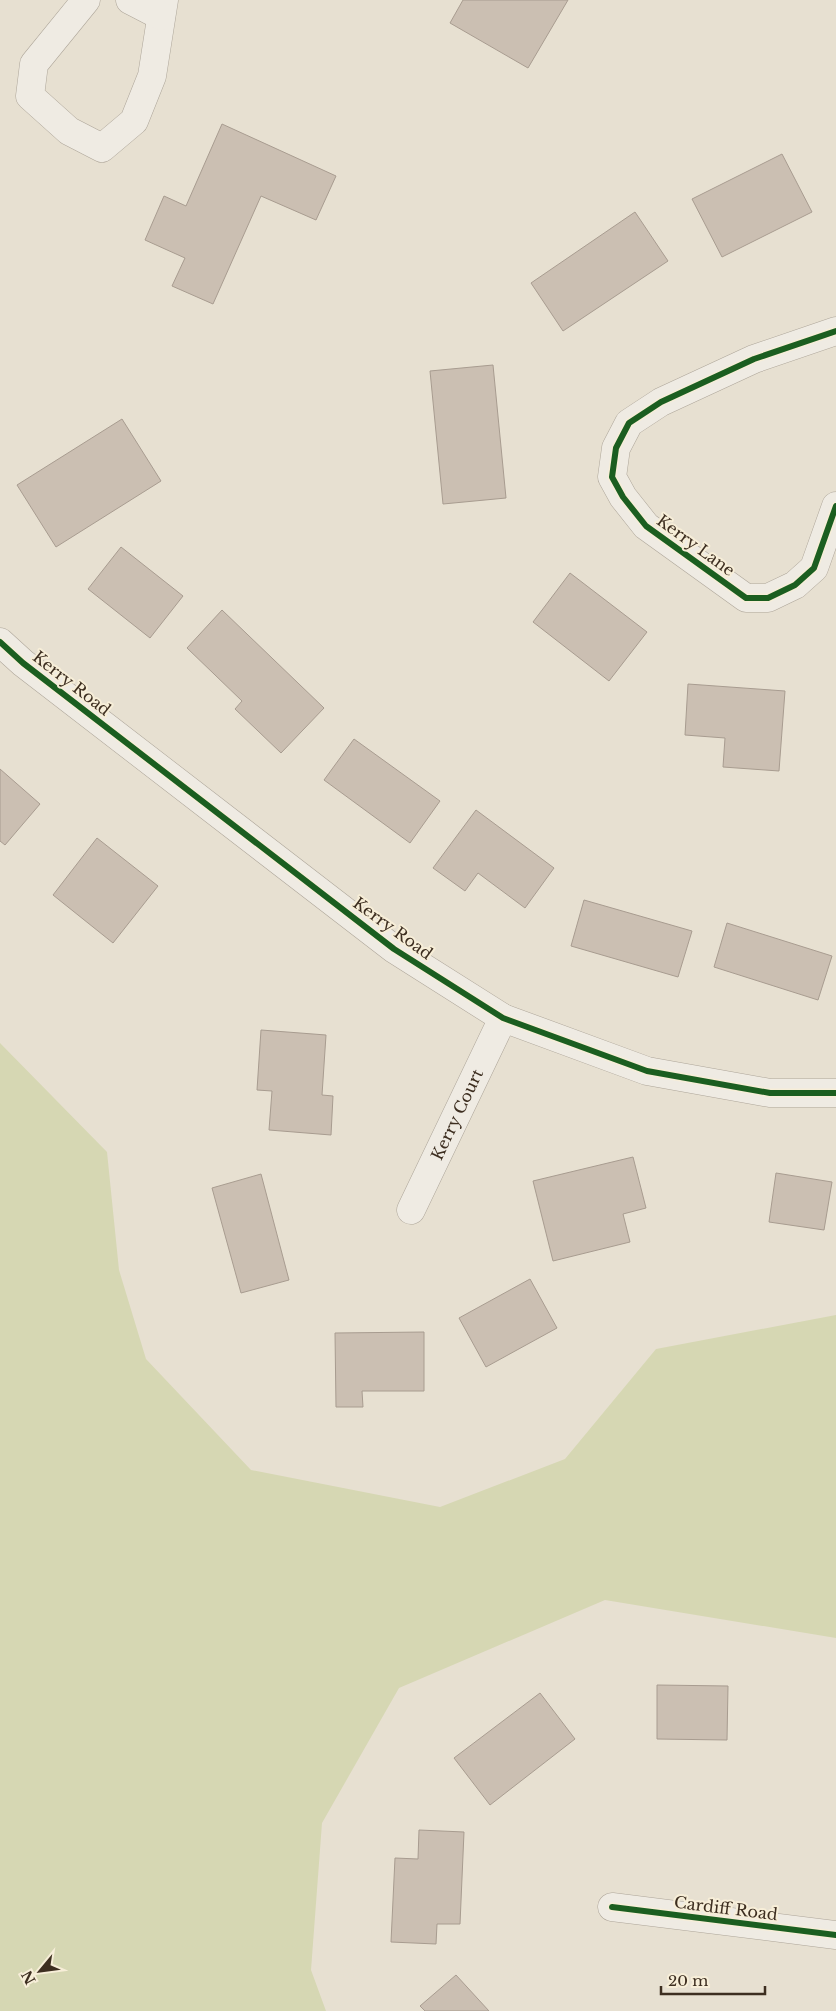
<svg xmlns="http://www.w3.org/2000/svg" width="836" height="2011" viewBox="0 0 836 2011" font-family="'Libre Baskerville',serif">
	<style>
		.green { fill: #d6d7b3 }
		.building { fill: #cbbfb2; stroke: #a89c90 }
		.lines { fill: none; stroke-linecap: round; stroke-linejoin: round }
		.minor-casing { stroke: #ada599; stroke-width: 29 }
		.minor { stroke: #efebe3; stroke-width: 28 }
		.cycleway-casing { stroke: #f7eed8; stroke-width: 9 }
		.cycleway { stroke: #1b5e20; stroke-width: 6 }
		.labels { text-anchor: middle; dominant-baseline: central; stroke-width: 4; stroke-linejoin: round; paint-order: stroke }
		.street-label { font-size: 16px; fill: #3d2e20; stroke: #f7eed8 }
	</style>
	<rect width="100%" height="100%" fill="#e7e0d1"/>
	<!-- green -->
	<path class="green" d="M0,1043L107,1152L119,1270L146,1359L251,1470L440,1507L565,1459L656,1349L836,1315V1638L605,1600L399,1688L322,1823L311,1970L326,2011H0Z"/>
	<!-- building -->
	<path class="building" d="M463,0H568L528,68L450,23Z
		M222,124L336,176L316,220L261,196L213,304L172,286L185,258L145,240L164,196L186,206Z
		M782,154L812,212L722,257L692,199Z
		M635,212L668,261L563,331L531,283Z
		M493,365L506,498L443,504L430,371Z
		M122,419L161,481L56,547L17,485Z
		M121,547L183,596L150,638L88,589Z
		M570,573L647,632L609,681L533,622Z
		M222,610L324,708L281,753L235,709L242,701L187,648Z
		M688,684L785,691L779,771L723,767L725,738L685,735Z
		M354,739L440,801L410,843L324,780Z
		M0,769L40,804L5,845L0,841Z
		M476,810L554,868L525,908L478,873L465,891L433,868Z
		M97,838L158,886L113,943L53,895Z
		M584,900L692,931L678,977L571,946Z
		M727,923L832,956L818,1000L714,967Z
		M261,1030L326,1035L322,1095L333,1096L331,1135L269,1130L272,1091L257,1090Z
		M633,1157L646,1208L623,1214L630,1242L553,1261L533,1181Z
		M776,1173L832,1182L824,1230L769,1222Z
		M261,1174L289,1280L241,1293L212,1188Z
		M530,1279L557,1328L486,1367L459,1318Z
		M424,1332V1391H362L363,1407H336L335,1333Z
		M657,1685L728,1686L727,1740L657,1739Z
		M540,1693L575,1739L490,1805L454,1758Z
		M419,1830L464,1832L460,1924H437L436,1944L391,1942L395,1858L418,1859Z
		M456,1975L489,2011H425L420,2006Z"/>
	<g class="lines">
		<!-- minor casing -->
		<g class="minor-casing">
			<g id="minor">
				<path d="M86,0L34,64L30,96L69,131L102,148L134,121L152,76L164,0"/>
				<path d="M130,0L161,16"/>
				<path d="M836,331L754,359L661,402L629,423L616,448L612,477L623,497L646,526L746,598H768L795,585L814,568L836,506"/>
				<path d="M0,642L23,663L394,949L503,1018L647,1071L770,1093H836"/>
				<path id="s1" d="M411,1210L503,1018"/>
				<path d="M612,1907L836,1935"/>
			</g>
		</g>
		<!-- minor -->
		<use href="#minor" class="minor"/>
		<!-- cycleway casing -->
		<g class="cycleway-casing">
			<path id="cycleway" d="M836,331L754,359L661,402L629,423L616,448L612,477L623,497L646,526L746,598H768L795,585L814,568L836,506
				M0,642L23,663L394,949L503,1018L647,1071L770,1093H836
				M612,1907L836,1935"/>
		</g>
		<!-- cycleway -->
		<use href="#cycleway" class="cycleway"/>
	</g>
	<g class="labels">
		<!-- street labels -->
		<g class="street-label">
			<text transform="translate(696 545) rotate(36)">Kerry Lane</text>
			<text transform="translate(72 683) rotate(38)">Kerry Road</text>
			<text transform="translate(393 928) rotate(36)">Kerry Road</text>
			<text stroke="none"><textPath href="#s1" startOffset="106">Kerry Court</textPath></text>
			<text transform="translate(726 1908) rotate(7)">Cardiff Road</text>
		</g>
	</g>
	<!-- north arrow -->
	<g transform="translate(40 1971) rotate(241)" stroke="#f7eed8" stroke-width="4" paint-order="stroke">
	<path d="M0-4L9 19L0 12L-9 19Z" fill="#3d2e20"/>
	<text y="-8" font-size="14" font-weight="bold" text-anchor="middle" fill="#3d2e20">N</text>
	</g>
	<!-- scale -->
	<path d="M661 1986v8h104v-8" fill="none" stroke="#3d2e20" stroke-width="2.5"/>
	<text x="668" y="1986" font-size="15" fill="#3d2e20" stroke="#f7eed8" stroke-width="4" paint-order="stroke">20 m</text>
</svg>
